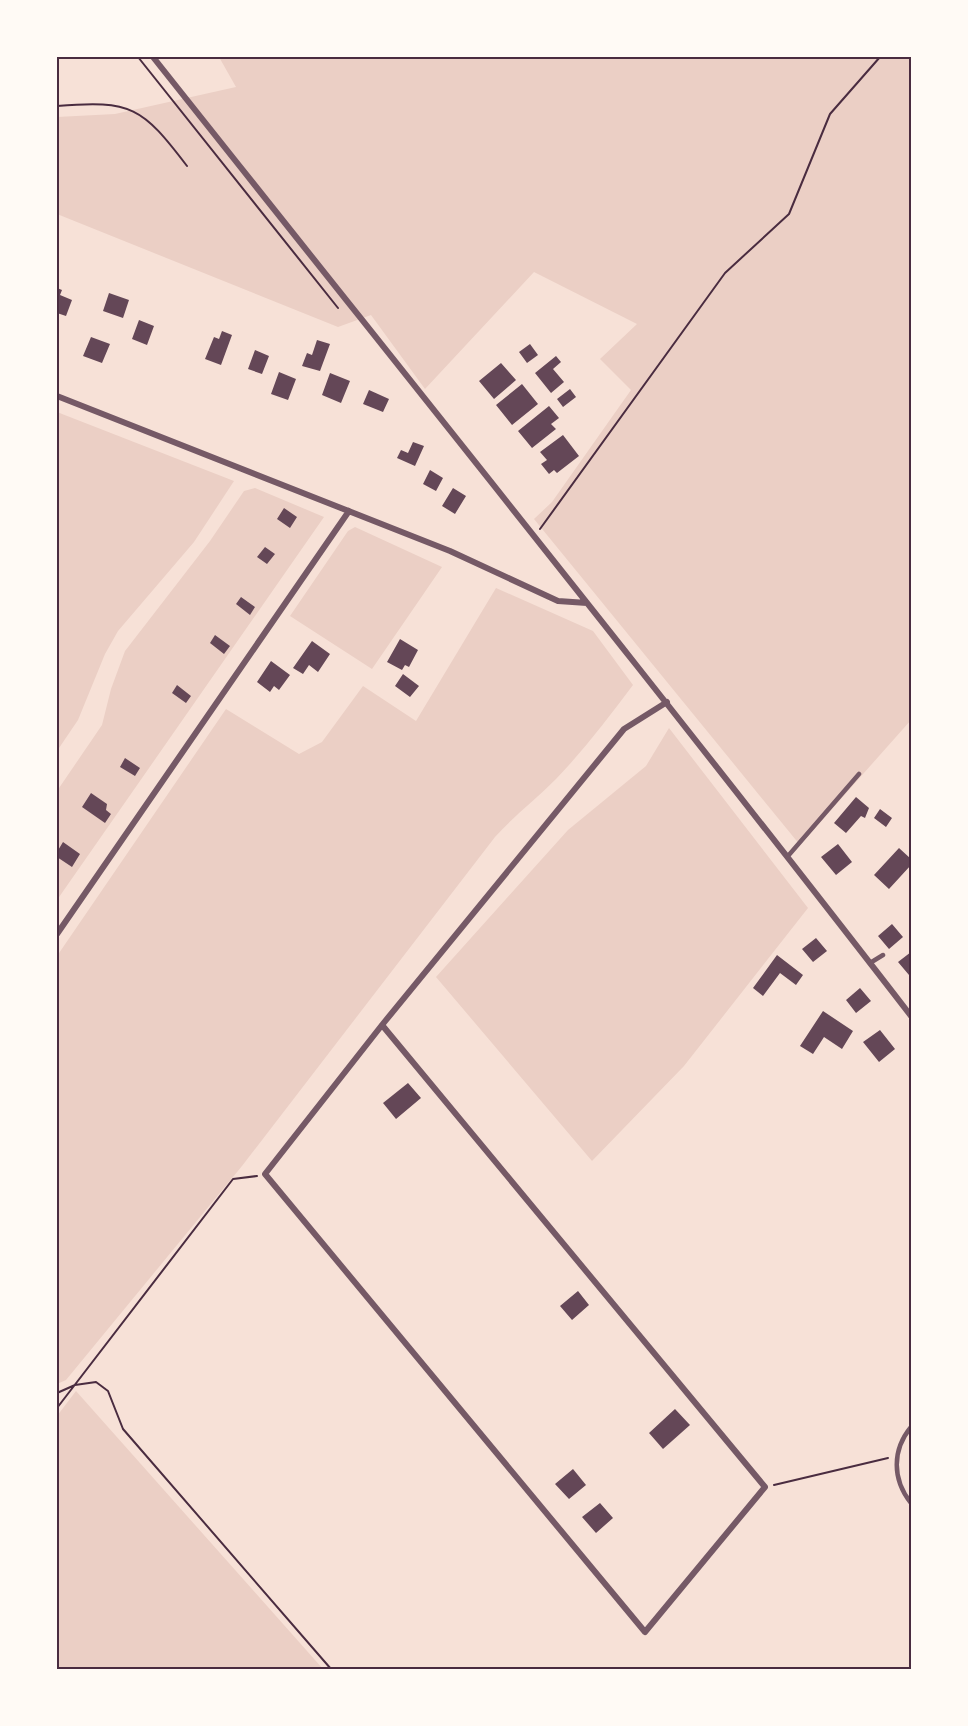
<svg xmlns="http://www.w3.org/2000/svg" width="968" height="1726" viewBox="0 0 968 1726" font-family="Cabin,sans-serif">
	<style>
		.green { fill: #ebcfc5 }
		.building { fill: #644757 }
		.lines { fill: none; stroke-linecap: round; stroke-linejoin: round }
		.path { stroke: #4a2c40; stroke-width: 2 }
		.service { stroke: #755966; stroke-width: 4.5 }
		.minor { stroke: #755966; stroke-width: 6 }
		.neatline { fill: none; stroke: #4a2c40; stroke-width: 2 }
	</style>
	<rect width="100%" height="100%" fill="#f7e1d7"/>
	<!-- green -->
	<path class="green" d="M219,57H911V720L800,845L534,519L552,502L631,390L600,359L637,324L534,272L425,389L371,315L338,327L57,214V117L115,114L236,87Z
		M57,412L234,481L194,542L118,631L105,654L78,720L57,751Z
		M255,488L324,517L57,900V791L102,725L111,689L125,651L210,541L244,491Z
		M355,527L442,567L372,669L290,616L348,531Z
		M496,588L593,631L633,685C608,718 584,750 556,779C536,799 514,816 495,837L242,1166L66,1380L57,1384V956L226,709L299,754L322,742L363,686L416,721Z
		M669,728L808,908L684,1066L592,1161L436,977L568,830L646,766Z
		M76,1391L323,1669H57V1416Z"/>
	<!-- building -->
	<path class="building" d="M57,288L62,290L60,295L72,300L66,316L57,313Z
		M109,293L129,300L123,318L103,311Z
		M139,320L154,326L147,345L132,339Z
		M222,331L232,335L221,365L205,359L214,337L219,339Z
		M91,337L110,344L102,363L83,356Z
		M317,340L330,344L320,371L302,366L307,353L312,355Z
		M530,344L538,355L527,363L519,352Z
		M255,350L269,356L262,374L248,369Z
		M556,356L561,362L553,369L564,382L551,393L535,373Z
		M501,363L516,380L494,399L479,381Z
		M279,372L296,379L288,400L271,394Z
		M330,373L350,381L341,403L322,395Z
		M522,384L538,404L512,425L496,405Z
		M570,389L576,397L563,407L557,399Z
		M369,390L389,399L383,412L363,404Z
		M549,406L559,418L551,424L556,429L532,448L518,431Z
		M563,435L579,456L557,473L554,470L549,474L541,464L547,460L540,452Z
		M413,442L424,446L415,466L397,458L401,450L408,453Z
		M430,470L443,478L436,491L423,484Z
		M453,488L466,496L455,514L442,506Z
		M284,508L297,517L290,528L277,519Z
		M265,547L275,554L267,564L257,557Z
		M241,597L255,607L250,615L236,604Z
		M215,635L230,646L224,654L210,643Z
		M400,639L418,650L409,667L405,665L402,670L387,662Z
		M312,641L330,654L318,672L309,665L303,674L293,668Z
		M271,661L290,675L279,690L274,686L270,692L257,682Z
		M403,674L419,686L410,697L395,686Z
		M177,685L191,696L186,703L172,693Z
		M125,758L140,768L135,776L120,767Z
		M91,793L107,804L106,810L111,814L105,823L82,807Z
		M856,797L869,808L865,818L861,816L846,833L834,823Z
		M880,809L892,818L886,827L874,818Z
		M63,842L80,854L72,867L57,857V852Z
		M838,844L852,862L836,875L821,857Z
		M899,848L911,859V865L889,889L874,875Z
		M892,924L903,937L889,949L878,936Z
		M816,938L827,951L813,962L802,949Z
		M911,952V974L909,975L898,962Z
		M777,955L803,975L796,985L780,973L763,996L753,988Z
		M860,988L871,1001L856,1013L846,1000Z
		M823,1011L853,1031L842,1049L824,1037L813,1054L800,1046Z
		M880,1030L895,1049L879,1062L863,1042Z
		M408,1083L421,1098L396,1119L383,1103Z
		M578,1291L589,1305L572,1320L560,1306Z
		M675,1409L690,1425L663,1449L649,1433Z
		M573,1469L586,1485L569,1499L555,1484Z
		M600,1503L613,1518L596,1533L582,1517Z"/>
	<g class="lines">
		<!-- path -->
		<path class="path" d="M138,57L338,308
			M57,106C132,100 142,107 187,166
			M540,529L725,273L789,214L830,114L880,57
			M57,1393L75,1385L96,1382L108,1391L123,1429L331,1669
			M57,1408L233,1179L257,1176
			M774,1485L888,1458"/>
		<!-- service -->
		<path class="service" d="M788,856L859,774
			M870,963L883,955
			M911,1427C892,1450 892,1479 911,1503"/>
		<!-- minor -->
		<path class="minor" d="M153,57C406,376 662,694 911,1016
			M57,396L450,551L558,601L587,603
			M57,934L349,511
			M382,1025L765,1487L645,1632L265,1174L382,1025L624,729L667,702"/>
	</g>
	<!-- border -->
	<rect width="968" height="1726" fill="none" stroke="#fffaf5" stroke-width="117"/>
	<rect x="58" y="58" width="852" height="1610" class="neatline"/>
</svg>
